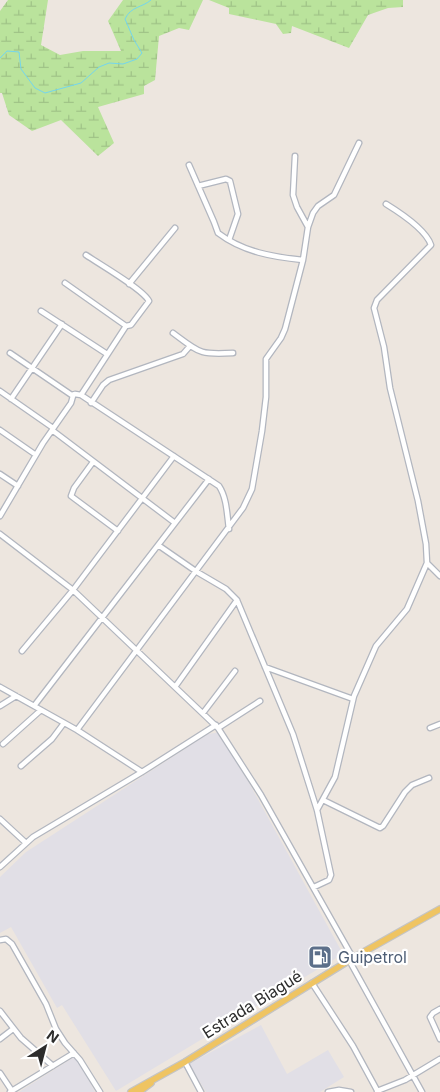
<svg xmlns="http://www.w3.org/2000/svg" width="440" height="1092" viewBox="0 0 440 1092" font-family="Inter,sans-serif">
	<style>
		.industrial { fill: #e1dfe6 }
		.wetland { fill: url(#wetland-marsh) }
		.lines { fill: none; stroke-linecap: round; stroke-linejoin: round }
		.stream { stroke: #74d6ed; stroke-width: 1 }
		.minor-casing { stroke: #b2b6bf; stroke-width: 7 }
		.major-casing { stroke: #c4c4c4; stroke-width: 8 }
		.minor { stroke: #fff; stroke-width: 4.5 }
		.major { stroke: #efc462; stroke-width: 5.5 }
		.labels { text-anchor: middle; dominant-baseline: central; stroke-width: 4.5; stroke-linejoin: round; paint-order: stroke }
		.service-label { font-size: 16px; fill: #4e5e75; stroke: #fff; text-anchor: start }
		.street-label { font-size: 16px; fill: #2c2c2c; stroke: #fff }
	</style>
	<defs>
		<pattern id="wetland-marsh" width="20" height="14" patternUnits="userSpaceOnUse" patternTransform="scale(1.25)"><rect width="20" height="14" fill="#bae39c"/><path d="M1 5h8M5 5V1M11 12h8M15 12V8" fill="none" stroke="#a0c387"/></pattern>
	</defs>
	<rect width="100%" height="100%" fill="#ede6df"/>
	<!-- industrial -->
	<path class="industrial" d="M221,732L343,954L116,1091L62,1005L57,1008L11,927L0,933V877L26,852L208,734Z
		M261,1025L287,1074L328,1050L344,1077L320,1092H206L189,1064Z
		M76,1056L95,1092H19L25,1088Z"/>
	<!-- wetland -->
	<path class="wetland" d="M8,0H48L41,45L60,55L83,51H121L108,21L123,0H203L189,30L179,28L159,36L155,80L144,86V94L98,107L114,143L98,156L61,120L32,131L9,115L2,93H0V11Z
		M209,0H403V7L388,8L368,15L349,48L292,26L291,33L283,34L276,24L229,14V8Z"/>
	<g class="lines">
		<!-- stream -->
		<path class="stream" d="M0,58L7,51L19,52L21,69L35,88L45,93L81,83L99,67L109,63L123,64L137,59L142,53L134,40L125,19C131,6 142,8 151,0"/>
		<!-- minor casing -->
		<g class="minor-casing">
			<path id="minor" d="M295,156L293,195L297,207L308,227
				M189,165L214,222L218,233C243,252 273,257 303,260
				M198,186L226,179L230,181L238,214L229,240
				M65,283L126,326
				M129,284L175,228
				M41,311L107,354
				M173,333C200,353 199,355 233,353
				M0,391L53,428
				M72,395L75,394L81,395L219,486C227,498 227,515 229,529
				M81,395L126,326L131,325L149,301C143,289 99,264 86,255
				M11,399L62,324
				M91,403L103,385L109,380L183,354L190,346
				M0,430L36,455
				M52,430L175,523
				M93,462L74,488L71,496L118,531
				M0,474L18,486
				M0,516L43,443L71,403L73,396L10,353
				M0,534L73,590L218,728L261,795L353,958
				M158,545L197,572L226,589L237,600L293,734L317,810L331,875L329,880L314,887
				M427,563L440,576
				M22,651L73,590L174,456
				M265,667L353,699
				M0,687L77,730L142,772
				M175,687L237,600
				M0,706L16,696
				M34,706L209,479
				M203,713L235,671
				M218,728L260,701
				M430,728L440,724
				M77,730L243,508L252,489L262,431L266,397V359L281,338L285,329L303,260L308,227L313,213L318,206L334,195L359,143
				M3,744L41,710
				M21,766L52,739L64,723
				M323,800L380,828L383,826L405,792L412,785L429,778
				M317,810L335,777L354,696L376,646L407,609L427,563L426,544L418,501L390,388L384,347L374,308L377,300L431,245C426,230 399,212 386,204
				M0,819L26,843
				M0,867L33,837L142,772L216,725
				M0,940L6,939L12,944L46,1004L56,1029L65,1043L80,1060L100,1092
				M349,960L422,1092
				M312,983L353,1046L378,1092
				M440,1009L433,1013L430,1017L440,1039
				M0,1011L21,1038L53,1066
				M0,1039L13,1029
				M185,1062L201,1092
				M0,1073L12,1091
				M377,1091L405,1080L440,1059
				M10,1092L74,1053
				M328,1092L339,1090L351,1092"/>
		</g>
		<!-- major casing -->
		<g class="major-casing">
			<path id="major" d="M131,1092L185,1062L353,958L440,909
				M139,1092L151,1083"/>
		</g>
		<!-- minor -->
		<use href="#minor" class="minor"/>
		<!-- major -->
		<use href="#major" class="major"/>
	</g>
	<!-- icons -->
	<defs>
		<g id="fuel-square" transform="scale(1.25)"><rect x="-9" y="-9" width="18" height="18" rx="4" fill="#5c6f8a" stroke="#fff"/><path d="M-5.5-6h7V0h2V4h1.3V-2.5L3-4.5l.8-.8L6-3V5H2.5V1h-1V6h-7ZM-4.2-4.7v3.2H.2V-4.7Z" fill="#fff"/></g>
	</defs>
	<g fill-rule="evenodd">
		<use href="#fuel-square" x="320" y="957"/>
	</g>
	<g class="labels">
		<!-- service labels -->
		<g class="service-label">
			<text x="338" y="957">Guipetrol</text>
		</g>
		<!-- street labels -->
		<g class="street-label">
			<text transform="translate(252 1004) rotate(-32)">Estrada Biagué</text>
		</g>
	</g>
	<!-- north arrow -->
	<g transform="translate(45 1047) rotate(36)" stroke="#ffffff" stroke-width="4" paint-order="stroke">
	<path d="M0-4L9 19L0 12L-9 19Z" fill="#2c2c2c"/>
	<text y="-8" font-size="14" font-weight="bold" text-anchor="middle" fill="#2c2c2c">N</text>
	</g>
</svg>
